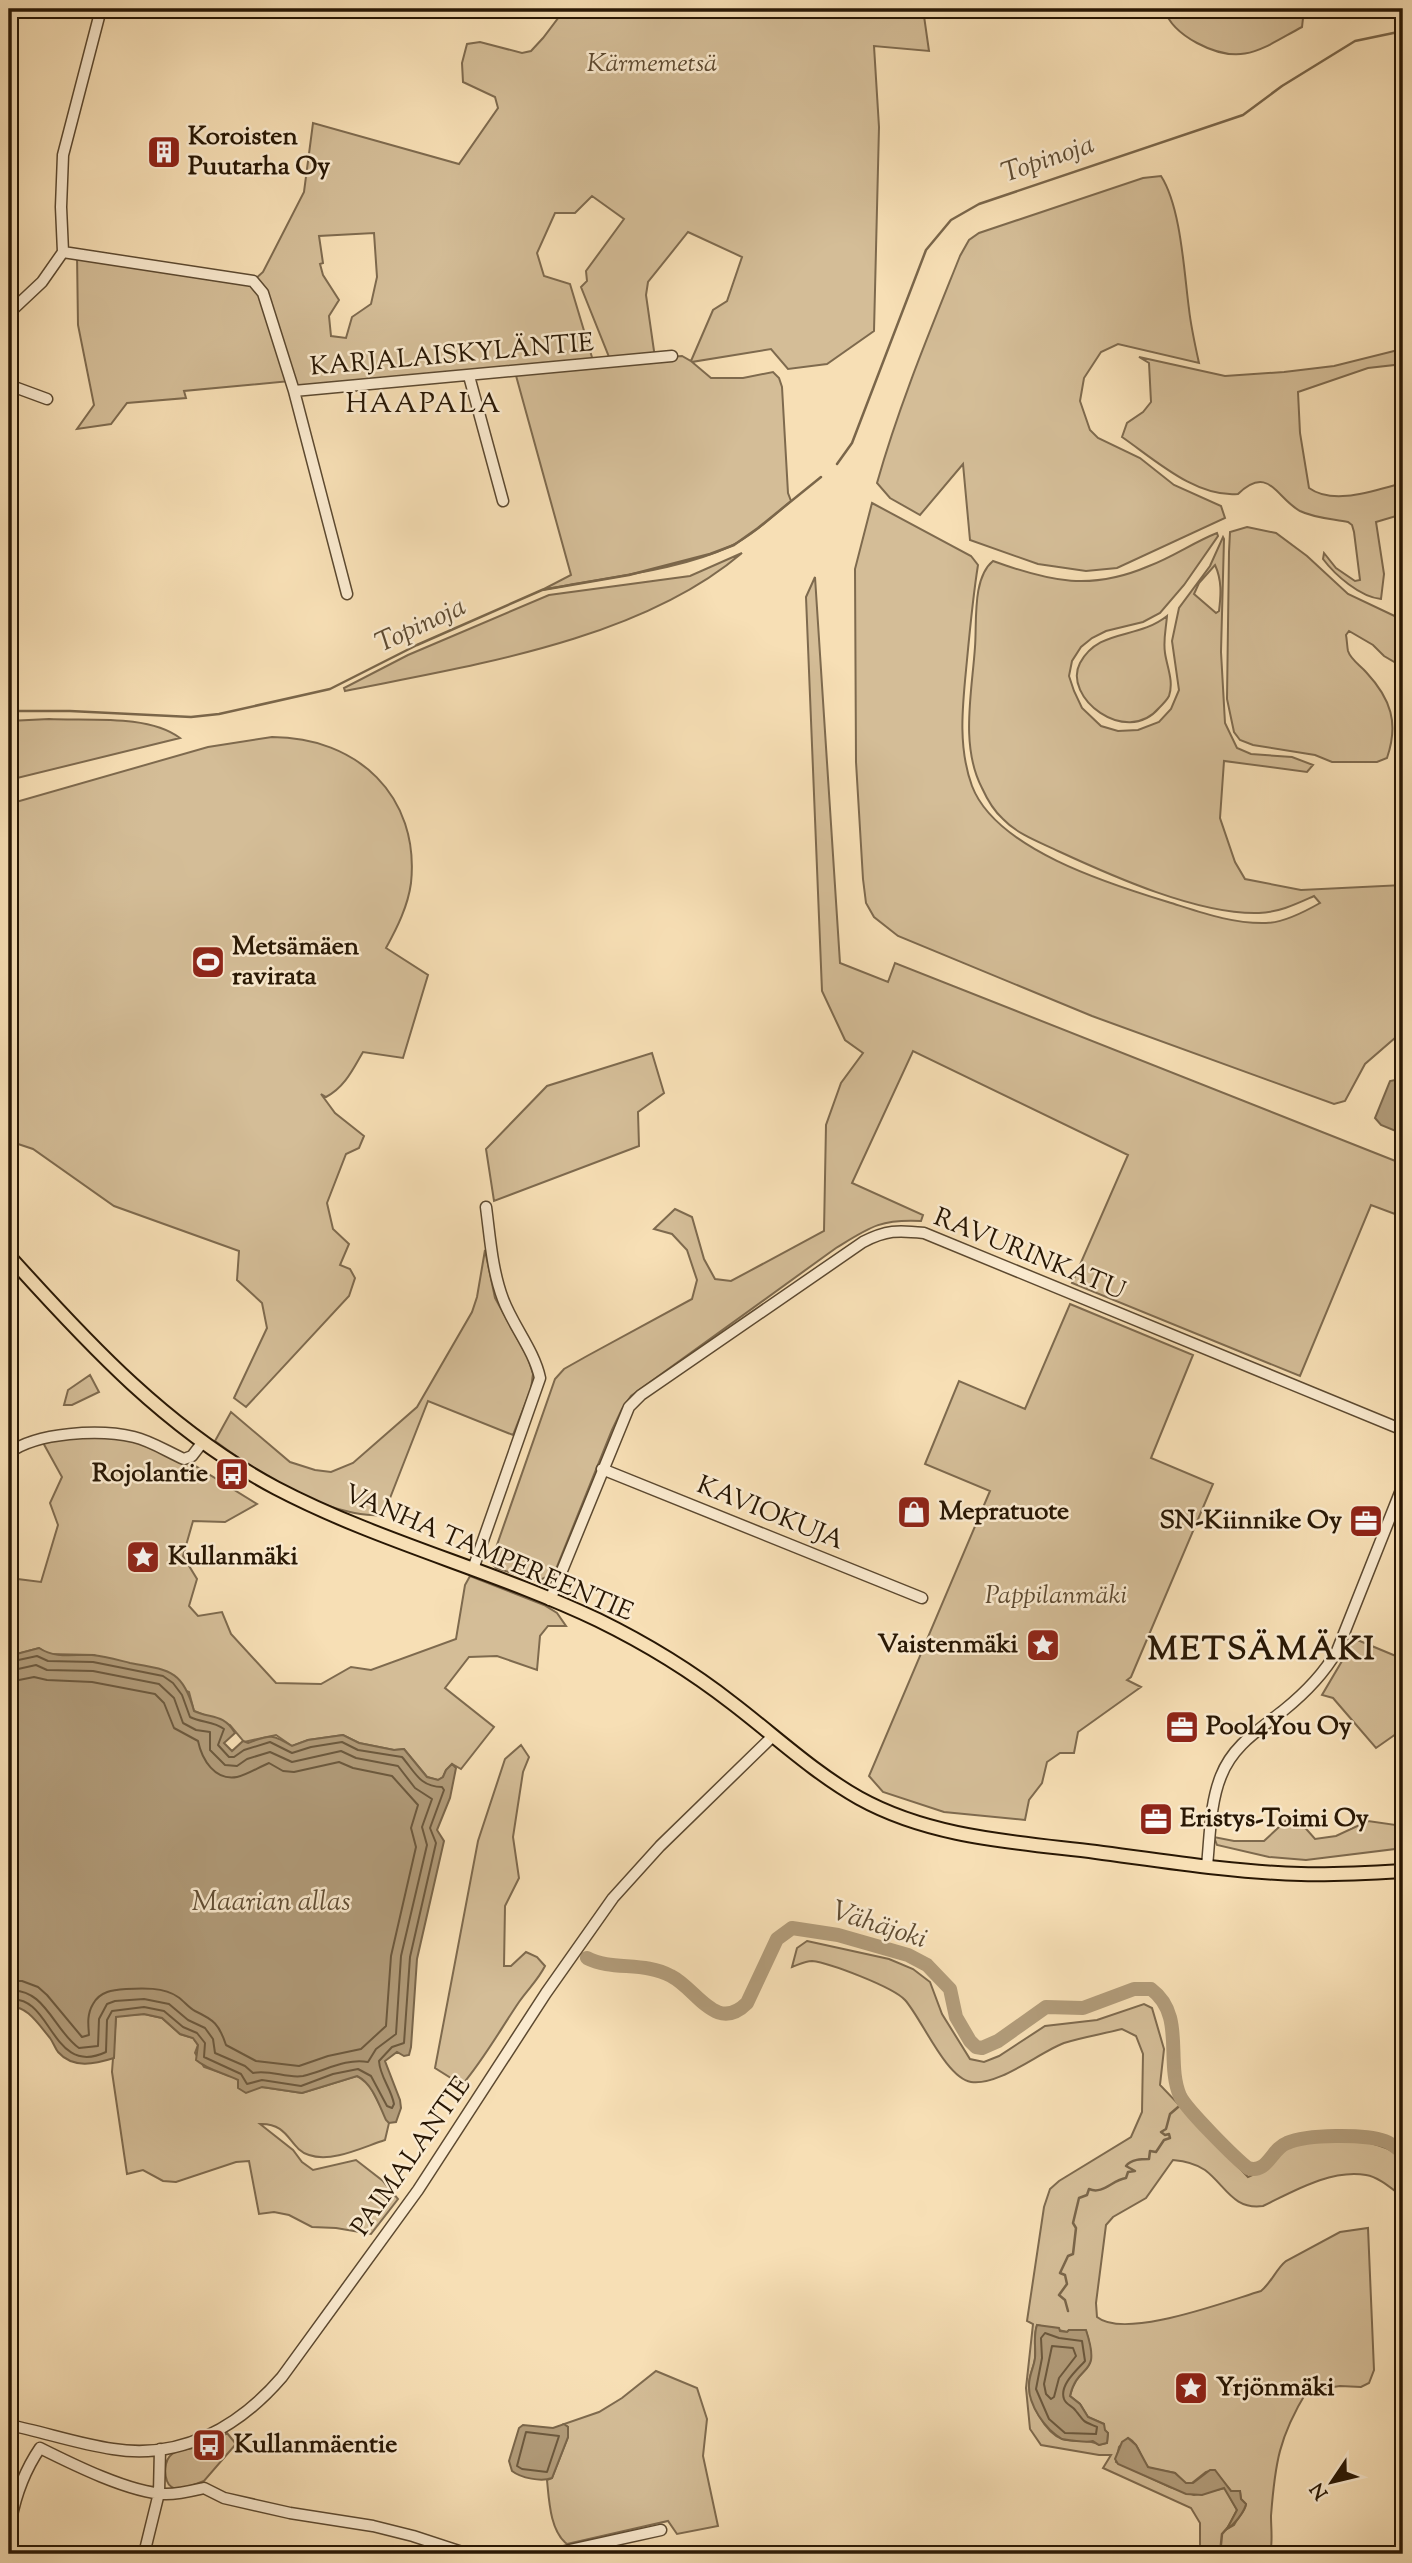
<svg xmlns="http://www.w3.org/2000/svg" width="1412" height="2563" viewBox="0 0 1412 2563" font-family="'Sorts Mill Goudy',serif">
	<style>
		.green { fill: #d4bd97; stroke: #7e6a4e; stroke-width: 2; fill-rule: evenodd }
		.water { fill: #b19b79; stroke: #7a664a; stroke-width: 2 }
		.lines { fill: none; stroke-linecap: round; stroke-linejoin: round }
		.shore { stroke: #6c593e; stroke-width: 2 }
		.stream { stroke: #7a664a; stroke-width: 2.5 }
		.river { stroke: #b19b79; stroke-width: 14 }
		.minor-casing { stroke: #5c4930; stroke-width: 13 }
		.major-casing { stroke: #281704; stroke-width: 16 }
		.minor { stroke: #faeacf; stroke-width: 10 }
		.major { stroke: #f7dfb5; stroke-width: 12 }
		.labels { text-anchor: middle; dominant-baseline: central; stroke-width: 5; stroke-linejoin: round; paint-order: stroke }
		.park-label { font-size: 26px; font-style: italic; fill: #5c4930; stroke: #faeacf }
		.poi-label { font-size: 26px; font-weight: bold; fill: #281704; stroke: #faeacf; text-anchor: start }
		.street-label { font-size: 26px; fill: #281704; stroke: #faeacf }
		.water-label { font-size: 28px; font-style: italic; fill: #5f4c33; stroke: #faeacf }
		.neighbourhood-label { font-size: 28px; letter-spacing: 2px; fill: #281704; stroke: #faeacf }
		.district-label { font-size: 33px; font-weight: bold; letter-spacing: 2px; fill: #281704; stroke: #faeacf }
	</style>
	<rect width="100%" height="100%" fill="#f7dfb5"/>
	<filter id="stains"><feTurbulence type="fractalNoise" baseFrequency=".00286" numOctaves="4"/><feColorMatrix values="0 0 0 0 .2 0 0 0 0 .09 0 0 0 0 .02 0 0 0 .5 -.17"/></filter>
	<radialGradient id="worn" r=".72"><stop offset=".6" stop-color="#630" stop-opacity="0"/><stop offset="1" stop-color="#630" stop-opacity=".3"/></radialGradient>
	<!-- green -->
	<path class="green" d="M565,9H838L844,14L887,9H923L929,51L874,46L879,127L874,331L827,364L788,369L771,349L692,362L711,378H743L773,372L779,378L782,387L788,493L791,501C773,516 753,535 731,546C675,572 603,577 542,590L571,575L515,372L294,391L290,381L184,391L186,398L127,403L111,424L77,429L94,405L78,325L77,254L253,281L263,272L304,192L313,123L459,164L498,108L495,97L463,82L462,63L467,44L480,42L522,53L531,51L543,38ZM592,196L624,219L586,271L587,281L581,287L611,362L594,364L570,284L544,276L537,253L555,213H575ZM688,232L742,257L727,301L713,310L691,361L682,356L655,358L646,295L648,282ZM374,233L377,277L371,304L352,317L346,338L331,336L329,316L339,300L323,275L320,264L323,263L319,236Z
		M1164,9H1304L1302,27C1261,49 1242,67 1197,43C1182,35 1169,24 1164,9Z
		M1161,176C1181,207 1184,272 1189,309C1191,327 1195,345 1199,363L1118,344L1101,352L1084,378L1080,401L1090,430L1098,438L1140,458L1174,485L1221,506L1225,518L1117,568L1086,571L1038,564L970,540L963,464L920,515L890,498L877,483C899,405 930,331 960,256L969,240L979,233L1143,178Z
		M1398,350L1403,351V364L1368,368L1298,392L1300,433L1309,488C1334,506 1375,490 1403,483V514L1376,522L1384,574L1381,599C1360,597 1335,575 1323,559L1324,553L1336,568L1355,581L1360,580L1354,532L1352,525L1348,522C1333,519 1314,518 1300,511C1276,498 1269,464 1238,494C1196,498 1154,459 1122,437L1127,423L1143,412L1151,402L1149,363L1139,357L1225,376L1284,372L1334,366Z
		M872,503L971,556L978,565C973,596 970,628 967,660C963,702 957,745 972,786C996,849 1109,884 1168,902C1200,912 1232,924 1266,923C1283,923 1306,911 1320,903L1314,896C1296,904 1280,912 1259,913C1199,915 1112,876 1058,851C1039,842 1017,834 1003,819C994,811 987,799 982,788C960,746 972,692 975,647C977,622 972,578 993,561C1051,582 1091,591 1149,566C1173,557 1194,542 1217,533L1218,536L1184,585L1160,613L1143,622L1106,631L1092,638L1081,647L1072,661L1069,676L1074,691L1082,708L1101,726L1118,731L1138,730L1159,722L1171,709L1179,690L1172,641L1179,608L1210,566L1223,537L1224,539L1221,652L1225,723L1237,748L1251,754L1292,757L1313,765L1307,772L1224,761L1220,818L1235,862L1245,879L1301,890L1403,885V1031L1365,1064L1345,1101L1334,1104L1092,1016L898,936L874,917L866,903L863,879L856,762L855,569ZM1215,565C1222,580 1221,595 1219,611L1216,613L1194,594L1199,583Z
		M1247,527L1276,533L1307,556L1348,594L1403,620V673L1401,666L1384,656L1373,645L1349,631L1346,635C1347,640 1347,646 1348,651C1351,660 1360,665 1366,672C1391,699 1399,723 1387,758L1377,762H1332L1315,755L1253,745L1240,740L1234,732L1227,699L1229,552L1230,532Z
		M742,553C640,640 474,665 345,691L344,688L408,655L549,595L690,576Z
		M815,577L840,963L888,982L895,963L1403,1164V1217L1371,1205L1300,1376L1072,1283L1128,1155L913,1051L852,1183L923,1215L921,1221C880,1219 870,1227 836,1248L631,1396L622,1409L612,1430L554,1574L537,1581L496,1568L491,1562L555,1379L564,1369L587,1356L692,1299L697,1280L687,1250L672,1234L654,1229L675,1209L692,1217L704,1259L715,1279L731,1281L824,1231L826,1125L841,1083L863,1053L845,1040L822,991L806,597Z
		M1167,616C1166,629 1163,640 1165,653C1167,667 1174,681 1169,696C1167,700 1162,705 1159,708C1126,747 1062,697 1080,663C1099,628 1137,640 1167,616Z
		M49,719C88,721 148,714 180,738L9,780V721Z
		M272,737C357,737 420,796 411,883C408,906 397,928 386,948L428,975L403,1058L363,1052C353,1069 345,1087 326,1097L321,1094L335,1113L364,1136L359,1148L346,1154L327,1203L333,1229L349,1244L340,1265L350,1269L355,1278L349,1296L246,1407L234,1398L267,1328L262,1303L237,1280L239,1251L114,1206L33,1149L9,1141V804L208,747Z
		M652,1053L664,1093L638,1112L639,1146L494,1201L486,1149L547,1086Z
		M485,1250L495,1298L528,1358L533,1374L531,1389L513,1435L428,1401L383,1516C372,1515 361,1515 350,1512C304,1502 253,1469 215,1441L231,1412L290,1462L315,1470L331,1472L353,1463L417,1407L472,1312L477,1297Z
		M1070,1304L1193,1355L1151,1458L1213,1484L1131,1677L1127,1680L1141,1687L1078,1732L1074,1753H1060L1047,1762L1042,1783L1029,1800L1025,1820L944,1812L883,1792L869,1776L990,1491L925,1464L959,1381L1025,1409Z
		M90,1375L99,1392L72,1405H64L68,1390Z
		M96,1432L136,1437L184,1459L257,1504L225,1522L193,1521L183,1556L197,1579L189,1606L198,1616L222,1612L231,1634L276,1683L321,1684L351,1667L371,1670L456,1639L465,1585L470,1576L544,1605L557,1613L566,1626H548L540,1636L537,1670L497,1656L469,1657L445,1688L494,1727L461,1769L452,1764L446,1770L443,1777L438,1780L427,1777L404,1749L394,1750L359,1743L343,1735L308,1740L292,1746L276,1735L244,1742L230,1725L194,1711L189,1692L94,1655L48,1654L39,1648L9,1656V1578L41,1582L58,1525L50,1503L62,1477L41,1439Z
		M1355,1639L1403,1659V1729L1376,1748L1333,1698L1322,1695Z
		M521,1745L529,1757L523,1772L513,1837L519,1878L505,1906L504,1966H511L526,1952L537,1957L545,1966C538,1980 528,1989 519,2002C500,2030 484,2059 462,2085L435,2068L478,1841L505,1759Z
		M1293,1814L1315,1839L1336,1836L1368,1821L1403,1826V1848L1306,1860L1269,1857L1217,1845L1214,1837L1234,1841H1264Z
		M807,1941L889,1959L913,1969L930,1982L942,2014L970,2059L984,2062L999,2056L1045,2026L1097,2020L1144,2004L1152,2008L1164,2049L1160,2085L1248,2177C1266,2171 1267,2157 1281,2150C1312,2133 1377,2136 1403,2158V2197C1392,2189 1379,2177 1366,2175C1331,2169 1294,2191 1263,2206C1233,2210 1226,2186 1205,2170C1195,2163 1184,2161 1173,2160L1146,2198L1113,2217L1106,2225L1096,2303L1097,2317C1125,2340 1227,2301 1261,2291C1272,2282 1276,2269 1286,2261L1340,2232L1368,2228L1374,2370L1369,2383L1361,2387L1340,2386L1307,2391C1279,2437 1275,2463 1271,2516C1271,2529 1273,2542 1270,2554H1200V2523L1191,2508L1103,2468L1111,2455H1099L1041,2445L1030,2429L1026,2388L1033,2324L1027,2321L1044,2207L1050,2189L1059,2181L1131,2137L1142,2112L1143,2054L1136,2036L1122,2029C1103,2034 1083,2037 1064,2043C1038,2053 999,2086 971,2082C946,2078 922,2019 905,2000C893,1987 830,1963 812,1961C805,1961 798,1965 792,1967L797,1948ZM1037,2325L1067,2332L1069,2330L1086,2331C1101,2379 1078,2361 1070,2396L1080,2404L1088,2417L1104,2424V2430L1108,2433L1107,2443L1099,2445C1088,2438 1074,2443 1062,2439C1045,2433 1029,2402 1029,2385C1029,2375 1034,2367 1035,2358C1036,2346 1033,2337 1037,2325ZM1128,2438C1140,2444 1140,2459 1149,2468L1175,2473L1185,2483H1192L1206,2472L1214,2470L1231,2491H1240L1241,2499L1246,2504C1245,2512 1238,2517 1234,2525L1227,2529L1237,2510L1225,2488L1194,2495L1170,2487L1116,2462L1119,2447Z
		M144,2014L162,2018L180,2034L193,2038L198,2045L195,2053L204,2067L262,2087L302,2093L357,2076L365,2080L371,2088L389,2123L385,2140C363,2147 332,2163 309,2155C289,2149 290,2123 260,2124L293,2150L302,2162L313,2170L356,2160L383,2181L398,2199L371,2234L336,2228L312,2227L289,2215L274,2212L259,2214L249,2161L236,2162L176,2182L163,2181L143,2170L127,2174L112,2072L116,2016Z
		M656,2371L697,2388L707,2419L703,2456L718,2526L677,2534L668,2521L567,2544C550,2531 549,2500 547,2480L552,2478L568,2437V2427L564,2424L599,2412L622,2398Z
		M227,2433L236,2444L204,2481L180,2490C174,2489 169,2487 167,2481C165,2476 165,2469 166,2464C170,2445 194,2451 208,2445C215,2443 221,2438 227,2433Z"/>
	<!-- water -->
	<path class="water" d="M1395,1080L1403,1083V1134L1381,1125L1375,1118L1390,1081Z
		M39,1648C56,1659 74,1654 92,1655C105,1656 118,1660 130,1663C169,1670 183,1670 194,1711C211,1719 223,1713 235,1733L224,1743L232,1751L243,1741L248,1743C270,1735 271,1733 292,1746L308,1740L343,1735L359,1743L394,1750L404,1749L427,1777L438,1780L443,1777L446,1770L452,1764L456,1768L450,1798L437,1830L444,1841L417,1959L411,2047L409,2055L404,2056L397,2052L385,2061L400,2100L401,2108L396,2122L389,2123L386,2120C379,2105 373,2084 357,2076L302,2093L262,2087L246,2093L238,2088V2080C224,2073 208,2070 196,2060L198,2045L193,2038L180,2034L162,2018L144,2014L116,2017L114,2058C95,2064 73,2069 58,2052C55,2048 53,2042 50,2038C39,2025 26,2004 9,2007V1656Z
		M1037,2325L1059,2328L1060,2331L1067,2332L1069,2330H1086C1102,2379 1078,2361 1070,2396L1080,2404L1088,2417L1104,2424L1105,2430L1108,2433L1107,2443L1099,2445L1093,2441C1088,2443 1068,2440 1062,2439C1045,2429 1028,2405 1029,2385C1029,2375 1034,2367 1035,2358C1036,2346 1033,2337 1037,2325Z
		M564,2424L568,2427V2437L552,2478C541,2482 521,2478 512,2471L509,2461L519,2428L523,2425L553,2428Z
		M1128,2438L1136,2445L1148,2467L1175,2473L1186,2483H1193L1210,2470H1215L1231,2491H1240L1241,2499L1246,2504C1245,2511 1234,2525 1227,2529L1237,2510L1224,2488L1202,2495L1186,2494L1118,2464L1115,2459L1122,2442Z"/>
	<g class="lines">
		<!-- shore -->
		<path class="shore" d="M9,1662L37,1656L48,1661L93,1662L163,1676L173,1683L182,1695L190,1717C202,1723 213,1721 224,1729L218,1745L229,1757H234L244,1750L270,1742L292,1753L311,1747L342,1742L358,1750L402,1757C415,1772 420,1787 442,1787L444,1790L430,1828L436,1843L410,1957L404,2043L392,2047L379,2061C380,2077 391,2088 394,2104L392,2108L387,2106L371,2076L358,2069L333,2074L301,2086L262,2080L247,2084L241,2074L204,2057L205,2043L197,2033L183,2027L164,2011L144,2007L112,2011L107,2020L106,2052C51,2078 52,1993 9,2000
			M9,1671L36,1665L47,1670L93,1671L159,1684L174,1698L183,1723L196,1730L210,1732V1750L225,1765L237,1766L247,1759L270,1752L292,1762L341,1751L356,1758L398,1766L415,1788L432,1799L422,1827L427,1845L401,1956L396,2034L376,2049L368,2062C345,2058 325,2071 303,2076C287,2079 270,2069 253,2073L245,2066L215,2053L213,2039L205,2028L188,2020L169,2004L144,1999L115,2001L107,2004L99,2019L98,2046L79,2048C55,2032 44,1986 9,1991
			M9,1682L34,1677L47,1680L92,1682L155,1694L164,1703L174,1728L198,1741C202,1760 215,1781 237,1777C247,1775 259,1767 269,1763L283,1771L294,1772L339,1762L353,1768L392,1776L418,1805L411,1828L416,1847L391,1956L386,2026L361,2049L328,2056L299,2066L256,2061L226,2045C219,2024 214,2020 195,2011C189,2008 184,2001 178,1997C164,1987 142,1988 126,1989C113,1990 100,1991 93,2004C87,2014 88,2024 89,2035L82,2037L47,1995L38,1987L22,1981H9
			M1045,2333L1059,2338L1082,2341L1085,2361C1077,2370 1059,2385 1064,2399C1066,2405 1073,2406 1076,2411C1085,2423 1083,2421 1097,2427L1096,2434L1065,2433L1049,2419L1036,2389L1042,2358L1041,2338Z
			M1052,2346L1073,2348L1076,2356L1059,2378L1054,2397L1051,2399L1046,2394L1044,2384Z
			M526,2432L559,2436L547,2472L522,2469L517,2466Z"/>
		<!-- stream -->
		<path class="stream" d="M837,464L852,443L926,250L951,220L979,204L1243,115L1282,86L1355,41L1403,31
			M9,711H70L191,717L219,714L330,689L417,645L542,590L629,575L710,554L734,545L758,528L821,477
			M1068,2311L1065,2300L1059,2295L1067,2284L1065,2275L1060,2273L1068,2256L1073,2254L1076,2228L1073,2223L1079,2198L1087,2195L1089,2189C1103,2195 1112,2180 1126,2178L1128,2172L1135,2171L1126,2166C1131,2159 1142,2159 1149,2159L1150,2151L1156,2152L1164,2140L1170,2138L1169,2134L1165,2135L1161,2132L1166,2129L1170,2114L1184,2102
			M1220,2554L1222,2534L1229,2526"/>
		<!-- river -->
		<path class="river" d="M587,1958C612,1971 644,1961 671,1976C697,1989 716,2034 747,2003L777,1939L792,1928L838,1935L908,1955L927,1965L950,1989L956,2017L970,2041L976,2047L982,2048L998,2041L1046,2007L1083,2008L1134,1989H1151C1186,2015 1165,2061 1180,2096C1186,2109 1236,2159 1248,2168C1268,2174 1271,2149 1287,2143C1307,2134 1365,2134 1385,2141C1391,2143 1398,2149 1403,2153"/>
		<!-- minor casing -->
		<g class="minor-casing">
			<path id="minor" d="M63,252L253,281L263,293L294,391L672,356
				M9,313L42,282L63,252L61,207L63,155L101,9
				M469,376L503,501
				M9,385L47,399
				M294,391L347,594
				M9,1453C37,1432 100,1429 134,1437C151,1441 168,1452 184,1459L192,1456L202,1443
				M602,1469L922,1598
				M473,1569L540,1378C534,1350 513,1326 503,1299C492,1270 490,1237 486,1207
				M550,1600L629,1407L641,1395L863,1242C886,1230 898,1230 924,1233L1403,1430
				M1207,1866C1210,1836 1210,1803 1221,1776C1233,1745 1259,1730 1284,1710C1305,1693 1323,1675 1337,1651L1403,1485
				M9,2425C44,2432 78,2444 113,2449C181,2460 239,2427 282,2377L418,2190L546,1993L613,1898L660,1846L773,1736
				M11,2520C16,2494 25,2470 40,2448C72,2464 130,2493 166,2494C179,2494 191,2491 204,2488L224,2498L290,2513L373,2526L413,2536L468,2554
				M144,2554L159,2493L160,2449
				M552,2554L661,2530"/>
		</g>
		<!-- major casing -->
		<g class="major-casing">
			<path id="major" d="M9,1256C89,1345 169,1431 276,1488C379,1542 493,1570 598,1620C645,1643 691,1671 732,1703C774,1735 813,1772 859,1798C931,1838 1015,1842 1096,1852C1164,1861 1232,1872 1301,1874C1335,1875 1369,1873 1403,1871"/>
		</g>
		<!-- minor -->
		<use href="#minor" class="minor"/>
		<!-- major -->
		<use href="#major" class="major"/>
	</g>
	<!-- icons -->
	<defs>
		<g id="building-square" transform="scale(1.75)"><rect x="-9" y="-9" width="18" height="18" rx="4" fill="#8f2418" stroke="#faeacf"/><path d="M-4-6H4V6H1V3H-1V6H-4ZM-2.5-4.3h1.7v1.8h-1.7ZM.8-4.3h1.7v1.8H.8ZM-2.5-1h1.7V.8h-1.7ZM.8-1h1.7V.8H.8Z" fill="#fff"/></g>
		<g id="stadium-square" transform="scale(1.75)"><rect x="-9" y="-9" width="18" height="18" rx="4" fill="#8f2418" stroke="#faeacf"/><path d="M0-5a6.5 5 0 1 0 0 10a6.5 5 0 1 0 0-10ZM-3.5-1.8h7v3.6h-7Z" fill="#fff"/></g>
		<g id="bus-square" transform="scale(1.75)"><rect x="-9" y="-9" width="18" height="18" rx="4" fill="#8f2418" stroke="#faeacf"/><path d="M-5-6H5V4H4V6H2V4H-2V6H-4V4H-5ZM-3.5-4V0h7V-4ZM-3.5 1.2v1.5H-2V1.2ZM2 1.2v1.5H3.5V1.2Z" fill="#fff"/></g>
		<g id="shop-square" transform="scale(1.75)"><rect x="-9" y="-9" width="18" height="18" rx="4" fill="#8f2418" stroke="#faeacf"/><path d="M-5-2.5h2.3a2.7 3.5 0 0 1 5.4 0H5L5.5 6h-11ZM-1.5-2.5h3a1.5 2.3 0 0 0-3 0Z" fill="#fff"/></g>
		<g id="office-square" transform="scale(1.75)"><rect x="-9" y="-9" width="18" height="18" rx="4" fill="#8f2418" stroke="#faeacf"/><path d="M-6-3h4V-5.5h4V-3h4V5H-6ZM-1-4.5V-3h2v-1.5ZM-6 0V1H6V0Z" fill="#fff"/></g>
		<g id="sight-square" transform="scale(1.75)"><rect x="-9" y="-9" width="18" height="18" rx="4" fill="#8f2418" stroke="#faeacf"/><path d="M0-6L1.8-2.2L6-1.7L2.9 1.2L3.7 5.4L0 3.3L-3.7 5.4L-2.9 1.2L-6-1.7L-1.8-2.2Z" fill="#fff"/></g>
	</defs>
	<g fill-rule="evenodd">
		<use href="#building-square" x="164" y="152"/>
		<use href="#stadium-square" x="208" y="962"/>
		<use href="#bus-square" x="232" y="1474"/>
		<use href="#shop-square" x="914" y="1512"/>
		<use href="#office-square" x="1366" y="1521"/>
		<use href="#sight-square" x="143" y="1557"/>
		<use href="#sight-square" x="1043" y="1645"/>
		<use href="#office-square" x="1182" y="1727"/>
		<use href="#office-square" x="1156" y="1819"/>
		<use href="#sight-square" x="1191" y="2388"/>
		<use href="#bus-square" x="209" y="2445"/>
	</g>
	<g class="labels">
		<!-- park labels -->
		<g class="park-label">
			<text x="652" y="64">Kärmemetsä</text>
			<text x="1056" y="1596">Pappilanmäki</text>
		</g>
		<!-- poi labels -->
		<g class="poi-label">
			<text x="188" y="137">Koroisten<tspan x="188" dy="30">Puutarha Oy</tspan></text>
			<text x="232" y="947">Metsämäen<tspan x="232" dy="30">ravirata</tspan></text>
			<text x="208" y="1474" text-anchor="end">Rojolantie</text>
			<text x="939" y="1512">Mepratuote</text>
			<text x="1342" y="1521" text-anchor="end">SN-Kiinnike Oy</text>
			<text x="168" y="1557">Kullanmäki</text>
			<text x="1018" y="1645" text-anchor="end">Vaistenmäki</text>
			<text x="1206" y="1727">Pool4You Oy</text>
			<text x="1180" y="1819">Eristys-Toimi Oy</text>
			<text x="1216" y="2388">Yrjönmäki</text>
			<text x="234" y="2445">Kullanmäentie</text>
		</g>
		<!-- street labels -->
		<g class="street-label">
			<text transform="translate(452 356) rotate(-5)">KARJALAISKYLÄNTIE</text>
			<text transform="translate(1029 1255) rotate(22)">RAVURINKATU</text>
			<text transform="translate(770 1514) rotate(22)">KAVIOKUJA</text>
			<text transform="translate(488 1554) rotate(23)">VANHA TAMPEREENTIE</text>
			<text transform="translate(412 2157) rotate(-55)">PAIMALANTIE</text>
		</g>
		<!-- water labels -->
		<g class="water-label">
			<text transform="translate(1048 160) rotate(-19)">Topinoja</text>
			<text transform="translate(421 626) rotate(-25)">Topinoja</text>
			<text x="271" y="1903">Maarian allas</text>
			<text transform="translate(879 1926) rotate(18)">Vähäjoki</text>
		</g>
		<!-- neighbourhood labels -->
		<g class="neighbourhood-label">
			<text x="424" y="405">HAAPALA</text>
		</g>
		<!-- district labels -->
		<g class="district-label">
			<text x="1262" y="1651">METSÄMÄKI</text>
		</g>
	</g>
	<!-- margin -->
	<rect width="1412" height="2563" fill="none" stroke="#f7dfb5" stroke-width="35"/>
	<rect x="10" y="10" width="1391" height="2542" fill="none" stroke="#281704" stroke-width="3.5"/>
	<rect x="18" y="18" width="1377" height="2528" fill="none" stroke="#281704" stroke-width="2"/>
	<!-- north arrow -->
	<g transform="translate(1332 2482) rotate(235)" stroke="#faeacf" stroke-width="5" paint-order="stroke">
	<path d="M0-5L12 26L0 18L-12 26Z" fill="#281704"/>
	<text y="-10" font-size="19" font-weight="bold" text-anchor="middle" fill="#281704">N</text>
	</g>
	<rect width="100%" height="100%" filter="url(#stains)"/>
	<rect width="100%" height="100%" fill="url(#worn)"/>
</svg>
